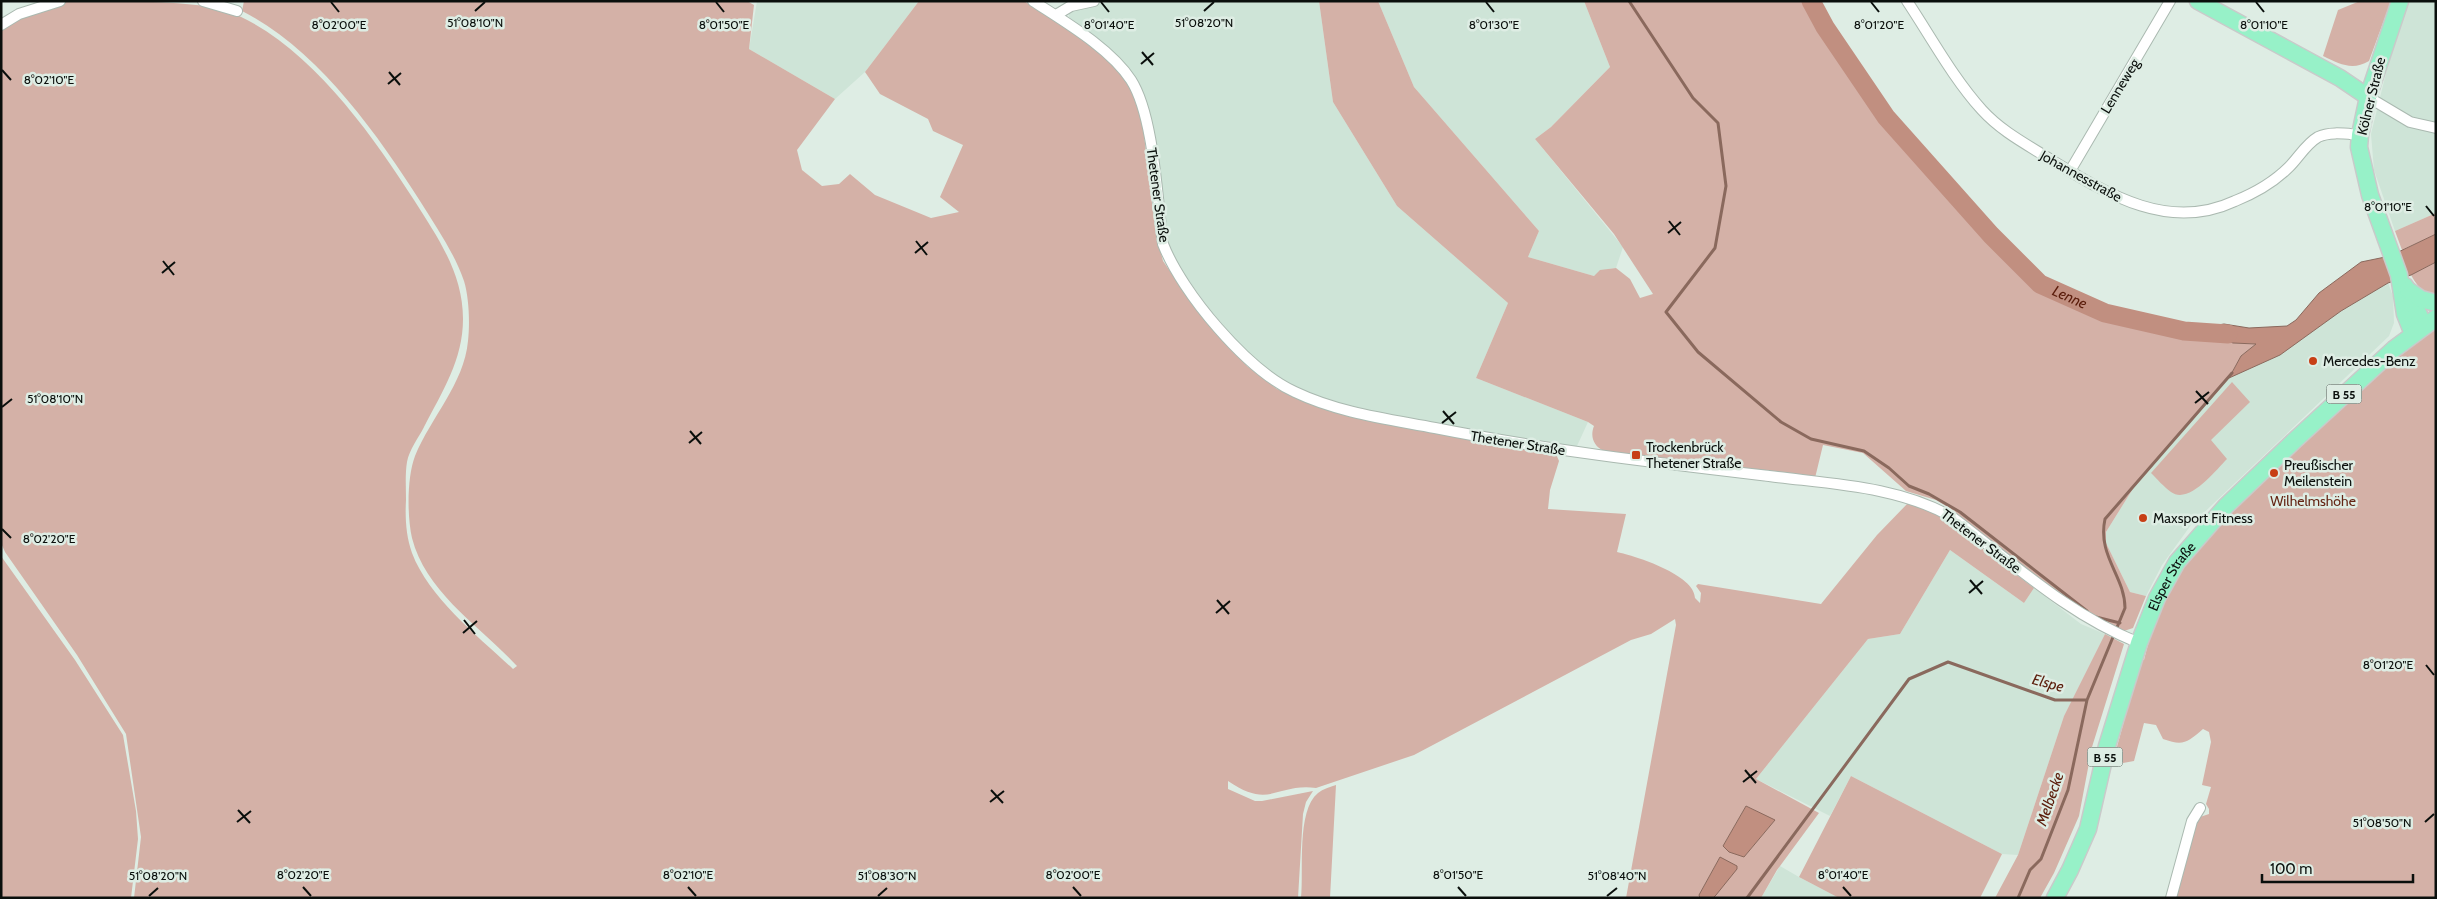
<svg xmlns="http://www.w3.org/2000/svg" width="2437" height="899" viewBox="0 0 2437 899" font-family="Cabin,sans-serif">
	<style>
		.built { fill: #cee4d7 }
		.green { fill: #d4b1a7; fill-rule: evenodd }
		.water { fill: #c18f80; stroke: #8a695d }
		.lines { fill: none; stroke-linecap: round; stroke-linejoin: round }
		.stream { stroke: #8a695d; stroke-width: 3 }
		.river { stroke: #c18f80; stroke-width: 19 }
		.street-casing { stroke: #aab9b0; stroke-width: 12 }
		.primary-casing { stroke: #c9caca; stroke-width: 19 }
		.street { stroke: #fff; stroke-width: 10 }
		.primary { stroke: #97f1c8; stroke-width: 16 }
		.ticks { fill: none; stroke: #0a0f0c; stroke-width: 2 }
		.poi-dot { fill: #c73f15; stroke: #deede4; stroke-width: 2 }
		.labels { text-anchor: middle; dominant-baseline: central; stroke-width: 5; stroke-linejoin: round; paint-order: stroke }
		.shield { fill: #deede4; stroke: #4a524d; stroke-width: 1 }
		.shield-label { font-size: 12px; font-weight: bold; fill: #0a0f0c }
		.street-label { font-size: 14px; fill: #0a0f0c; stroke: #deede4 }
		.poi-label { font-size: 14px; fill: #0a0f0c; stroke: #deede4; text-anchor: start }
		.park-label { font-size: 14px; fill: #642514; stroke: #deede4 }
		.water-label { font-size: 15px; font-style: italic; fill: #5b1d0b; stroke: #deede4 }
		.ticks-label { font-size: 12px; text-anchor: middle; fill: #0a0f0c; stroke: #deede4; stroke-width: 5; stroke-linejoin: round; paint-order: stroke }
	</style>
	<rect width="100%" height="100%" fill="#deede4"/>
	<!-- built -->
	<path class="built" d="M757,1H919L865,72L835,99L749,49Z
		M1115,1H1319L1333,102L1397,206L1508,303L1476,378L1588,422L1577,446L1574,448L1412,421L1353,407L1308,394L1282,380L1248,354L1208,307L1176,263L1166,236L1155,137L1148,109L1141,89L1087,31L1069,17V13L1075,8Z
		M1378,1H1584L1610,67L1551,127L1535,139L1623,247L1616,268L1608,269L1594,276L1528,257L1539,231L1414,87Z
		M2409,1H2436V213L2395,231L2374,170L2371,134L2387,69Z
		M2388,283L2393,296L2394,323L2389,336L2191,525L2162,565L2146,596L2130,592L2106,543V532L2134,487L2178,434L2229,378L2280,355L2337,314Z
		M1950,550L2024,603L2034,588L2081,624L2105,634L2064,716L2018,855L2002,854L1851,776L1830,816L1756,779L1868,639L1900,634Z
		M1780,866L1799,877L1839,898H1761Z"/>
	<!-- green -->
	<path class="green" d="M68,1C113,1 180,0 222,9C303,37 370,131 414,200C438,238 463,273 463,319C463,360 442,392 424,427C419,437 409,450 407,462C405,474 406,488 406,500C405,518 406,536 412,553C429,598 479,637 513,669L517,666C481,627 426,593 412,538C407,516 407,477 415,456C431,417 464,384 468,341C470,323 469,297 464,281C454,252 436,227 420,201C376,132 317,49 242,11L244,1H747L754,5L749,49L835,99L797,150L802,170L822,186L839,184L850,174L875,195L931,218L959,212L940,197L963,145L933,131L928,119L880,94L865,72L919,1H1024L1072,31L1106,57L1127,81L1136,98L1143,126L1155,229L1163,261L1192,303L1247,366L1277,389L1311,404L1366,419L1556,454L1559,461L1550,490L1548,509L1626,514L1617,552C1636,556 1695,575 1695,598L1700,603L1701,593L1696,586L1698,584L1821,604L1877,535L1908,503L1938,515L2034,588L2024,603L1950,550L1900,634L1868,639L1756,779L1819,813L1777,870L1761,898H1713L1716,895L1720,857L1699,895L1700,898H1626L1676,625L1675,619L1651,634L1631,640L1414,755L1316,788C1276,783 1270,810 1228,781V789L1255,801H1262L1313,791L1306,802L1303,814L1298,898H134L141,837L126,734L77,655L5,552L1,543V28L21,16ZM1746,806L1774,821L1744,857L1723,846Z
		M1319,1H1378L1414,87L1539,231L1528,257L1594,276L1600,270L1616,268L1630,279L1640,298L1653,294L1614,234L1535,139L1551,127L1610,67L1584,1H1803L1821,34L2033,279L2082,301L2193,329L2233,343L2256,344L2241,356L2229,378L2134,487L2106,532V543L2130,592L2146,596L2133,628L2124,631C2060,604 2006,551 1951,509L1936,500L1906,491L1863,453L1823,445L1815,478L1604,451C1593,446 1590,436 1594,426L1588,422L1476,378L1508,303L1397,206L1333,102Z
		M2360,1H2391L2369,61C2352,71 2340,64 2323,56L2338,10Z
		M2436,213V234L2402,250L2395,231Z
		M2436,262V294C2424,296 2416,284 2411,275Z
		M2436,322V898H2175L2196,824L2200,817L2209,814V809L2206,804L2211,787L2202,785L2211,742L2209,732L2203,729C2187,743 2183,746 2163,739L2156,725L2144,723L2134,761L2112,765L2141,659L2144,660C2156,611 2179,568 2212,531L2368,383Z
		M2232,382L2250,402L2211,440L2227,459C2215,471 2189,505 2171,492C2164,487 2157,479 2151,473Z
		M1,556L75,660L123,735L136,811L138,839L131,898H1Z
		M2105,634L2124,644L2092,747L2079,816L2054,873L2040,898H1995L2018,855L2064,716Z
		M1851,776L2002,854L1980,898H1839L1799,877Z
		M1336,785L1330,898H1301C1304,871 1296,811 1318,793C1323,789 1330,787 1336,785Z"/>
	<!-- water -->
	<path class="water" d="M2436,234V262L2411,275L2388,283L2341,311L2280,355L2229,378L2241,356L2256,344L2233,343L2193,329L2224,324L2249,328L2287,326L2296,320L2319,293L2361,262L2390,256Z
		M1746,806L1775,820L1744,857L1729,852L1723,846Z
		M1720,857L1737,866V869L1716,895L1713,898H1700L1699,895Z"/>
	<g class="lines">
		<!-- stream -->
		<path class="stream" d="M1629,1L1693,98L1718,123L1726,186L1715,248L1666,312L1698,352L1781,422L1811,439L1864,451L1889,468L1909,486L1929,494L1960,512L2087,611
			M2096,617L2120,623
			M1747,898L1909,679L1948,662L2055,700H2087L2125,608C2125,576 2097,556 2105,519L2232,373
			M2018,898L2030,870L2041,859L2068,790L2087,700"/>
		<!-- river -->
		<path class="river" id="s1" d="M1811,1L1825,27L1886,117L1991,235L2040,284L2105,313L2184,331L2228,334"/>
		<!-- street casing -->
		<g class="street-casing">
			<path id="street" d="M203,1L237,11
				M1033,1C1065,22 1110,48 1131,80C1154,116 1157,199 1163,244C1182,293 1247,370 1295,392C1339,413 1388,419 1435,428C1546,450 1658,463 1769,476C1831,484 1898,486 1952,517C2013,563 2067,614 2139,643
				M1907,1C1931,37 1953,78 1982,110C2002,132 2028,145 2053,161C2109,195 2169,232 2235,201C2255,193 2274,182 2289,167C2299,157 2306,144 2318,137C2330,131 2347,134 2360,135
				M1056,15L1071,6L1094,1
				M1,25L19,14L60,1
				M2368,97L2410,122L2436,128
				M2070,171L2170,1
				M2171,898L2192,821L2200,808"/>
		</g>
		<!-- primary casing -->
		<g class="primary-casing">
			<g id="primary">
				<path d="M2198,1L2340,78L2368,97"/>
				<path d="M2400,1L2368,97L2360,135L2359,147L2370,195L2399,275L2405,314L2413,334"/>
				<path d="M2405,286L2421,319L2413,334"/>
				<path d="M2408,290L2421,299L2436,303"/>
				<path id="s2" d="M2055,898L2070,870L2088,829L2107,746L2139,643L2157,598L2177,562L2226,506L2295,440L2394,349L2436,318"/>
			</g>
		</g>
		<!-- street -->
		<use href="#street" class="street"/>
		<!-- primary -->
		<use href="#primary" class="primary"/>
	</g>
	<!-- ticks -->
	<path class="ticks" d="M331,2L339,12M716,2L724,12M1101,2L1109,12M1486,2L1494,12M1871,2L1879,12M2256,2L2264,12M475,11L485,2M1204,11L1214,2M1142,52L1153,65M1141,64L1154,53M2,70L11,80M389,72L400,85M388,84L401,73M2426,206L2434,216M1669,221L1680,235M1668,233L1681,222M916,241L927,255M915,253L928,242M163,261L174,275M162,273L175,262M2196,391L2208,404M2195,403L2209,392M2,407L12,399M1443,411L1454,424M1442,423L1456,412M690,431L701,444M689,443L702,432M2,529L11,538M1970,580L1982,594M1969,593L1983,581M1217,600L1229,614M1216,613L1230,601M464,620L475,634M463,633L477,621M2426,665L2434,675M1745,770L1756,783M1743,782L1757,771M991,790L1003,803M990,802L1004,791M238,810L250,823M237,822L251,811M2425,822L2434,814M303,887L311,896M688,887L696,896M1073,887L1081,896M1458,887L1466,896M1843,887L1851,896M149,896L158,888M878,896L887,888M1607,896L1617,888"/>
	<!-- markers -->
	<g class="poi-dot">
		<circle cx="2313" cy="361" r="5"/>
		<rect x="1631" y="450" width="10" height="10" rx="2.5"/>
		<circle cx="2274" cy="473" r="5"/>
		<circle cx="2143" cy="518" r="5"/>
	</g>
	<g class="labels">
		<!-- shield labels -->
		<g class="shield">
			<rect x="2326.5" y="384.5" width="35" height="19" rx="4"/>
			<rect x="2087.5" y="747.5" width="35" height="19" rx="4"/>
		</g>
		<g class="shield-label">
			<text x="2344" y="394">B 55</text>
			<text x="2105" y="757">B 55</text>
		</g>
		<!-- street labels -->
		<g class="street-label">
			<text transform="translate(2120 86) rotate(-59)">Lenneweg</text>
			<text transform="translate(2371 96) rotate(-76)">Kölner Straße</text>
			<text transform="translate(2081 176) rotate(29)">Johannesstraße</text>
			<text transform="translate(1158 195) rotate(82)">Thetener Straße</text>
			<text transform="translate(1518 443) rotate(9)">Thetener Straße</text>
			<text transform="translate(1981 541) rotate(37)">Thetener Straße</text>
			<text stroke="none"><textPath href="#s2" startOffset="344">Elsper Straße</textPath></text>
		</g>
		<!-- poi labels -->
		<g class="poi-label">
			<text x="2323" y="361">Mercedes-Benz</text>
			<text x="1646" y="447">Trockenbrück<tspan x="1646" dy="16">Thetener Straße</tspan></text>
			<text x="2284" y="465">Preußischer<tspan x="2284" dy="16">Meilenstein</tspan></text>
			<text x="2153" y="518">Maxsport Fitness</text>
		</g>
		<!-- park labels -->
		<g class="park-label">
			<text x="2313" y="501">Wilhelmshöhe</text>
		</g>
		<!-- water labels -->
		<g class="water-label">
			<text stroke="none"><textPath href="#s1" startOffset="398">Lenne</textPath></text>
			<text transform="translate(2048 683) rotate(15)">Elspe</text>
			<text transform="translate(2050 799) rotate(-71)">Melbecke</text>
		</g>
	</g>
	<g class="ticks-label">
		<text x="475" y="27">51°08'10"N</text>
		<text x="1204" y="27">51°08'20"N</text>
		<text x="339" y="29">8°02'00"E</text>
		<text x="724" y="29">8°01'50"E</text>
		<text x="1109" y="29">8°01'40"E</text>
		<text x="1494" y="29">8°01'30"E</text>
		<text x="1879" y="29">8°01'20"E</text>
		<text x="2264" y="29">8°01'10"E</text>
		<text x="49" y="84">8°02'10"E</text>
		<text x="2388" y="211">8°01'10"E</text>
		<text x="55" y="403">51°08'10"N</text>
		<text x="49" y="543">8°02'20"E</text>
		<text x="2388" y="669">8°01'20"E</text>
		<text x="2382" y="827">51°08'50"N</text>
		<text x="303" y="879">8°02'20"E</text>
		<text x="688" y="879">8°02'10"E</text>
		<text x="1073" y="879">8°02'00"E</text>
		<text x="1458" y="879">8°01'50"E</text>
		<text x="1843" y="879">8°01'40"E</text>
		<text x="158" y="880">51°08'20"N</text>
		<text x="887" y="880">51°08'30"N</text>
		<text x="1617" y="880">51°08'40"N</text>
	</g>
	<!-- border -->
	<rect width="2437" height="899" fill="none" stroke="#0a0f0c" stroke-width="5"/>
	<!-- scale -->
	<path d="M2262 874v8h151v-8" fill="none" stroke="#0a0f0c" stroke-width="2.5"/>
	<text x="2270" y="874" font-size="15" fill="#0a0f0c" stroke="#deede4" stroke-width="4" paint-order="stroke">100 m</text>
</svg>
